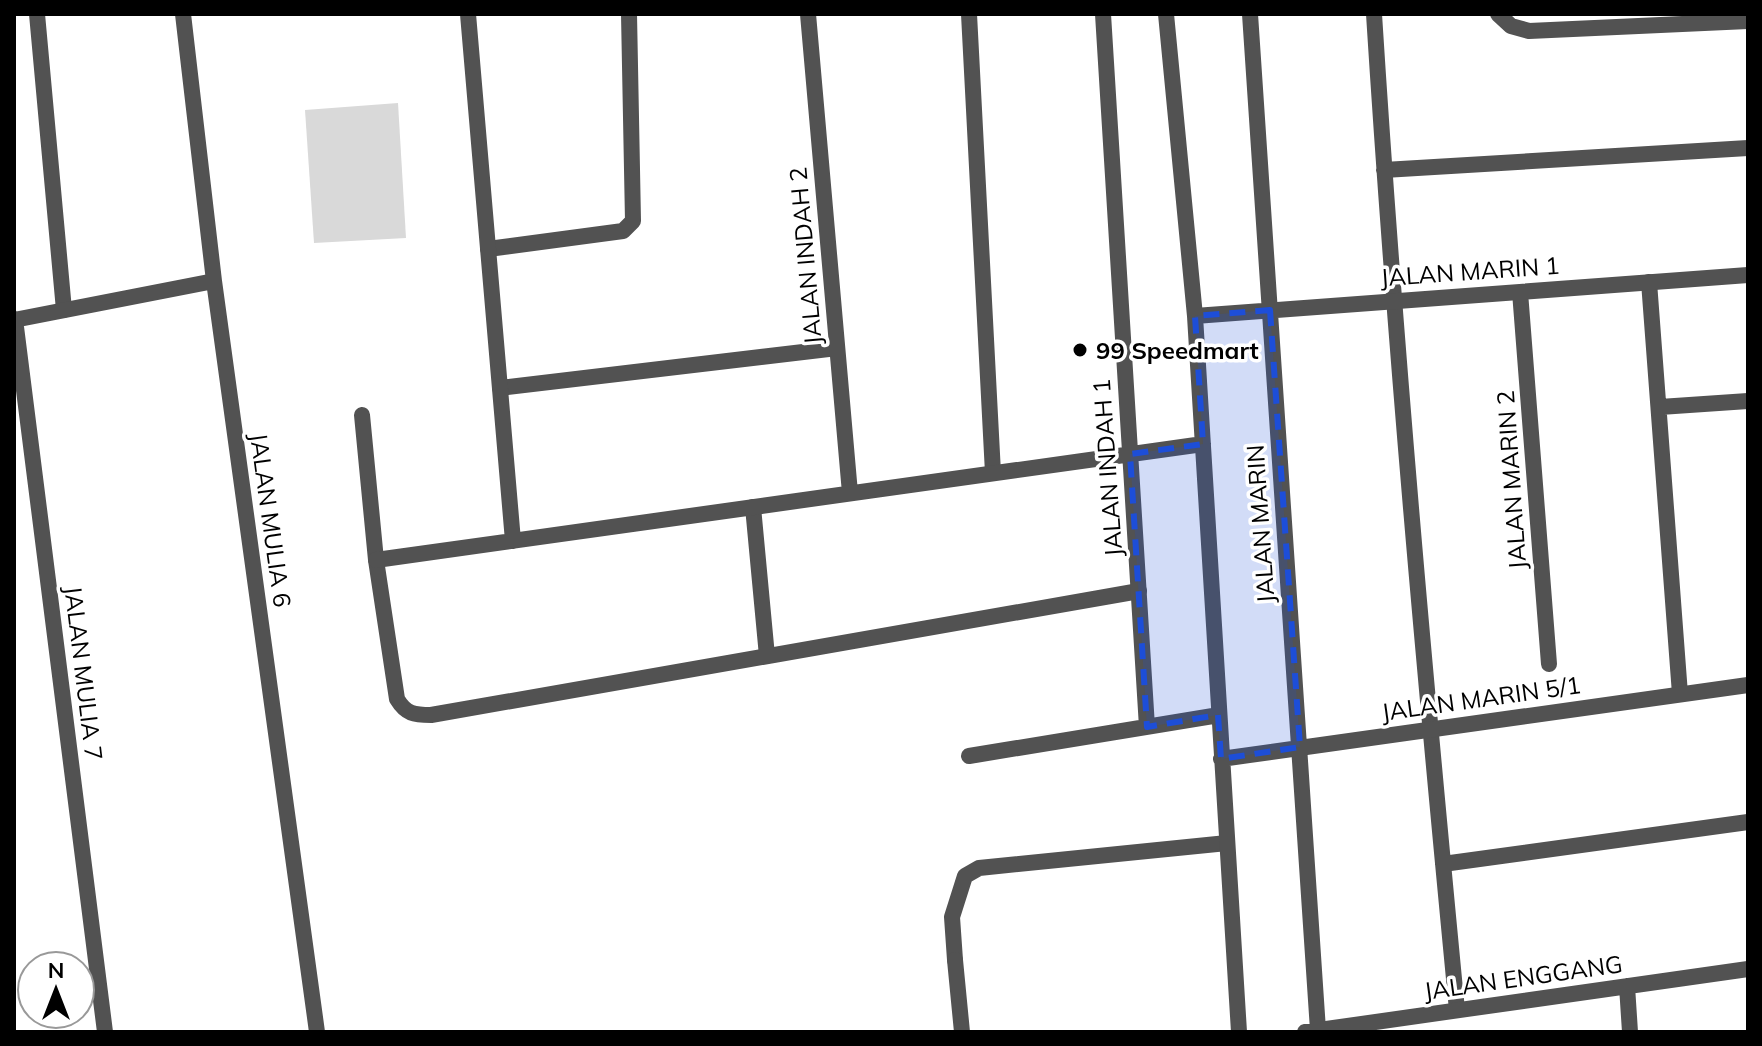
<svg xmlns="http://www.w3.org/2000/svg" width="1762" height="1046" viewBox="0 0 1762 1046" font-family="Mulish,sans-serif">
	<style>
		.green { fill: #d9d9d9 }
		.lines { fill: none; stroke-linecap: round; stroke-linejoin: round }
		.lane { stroke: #525252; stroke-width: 16 }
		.street { stroke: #525252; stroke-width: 16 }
		.marked { fill: #1d4ed8; fill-opacity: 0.2; stroke: #1d4ed8; stroke-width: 6; stroke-dasharray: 16 10; stroke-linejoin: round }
		.poi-dot { fill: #000; stroke: #fff; stroke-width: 3 }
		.labels { text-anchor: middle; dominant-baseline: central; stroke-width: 7; stroke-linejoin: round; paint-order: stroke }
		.street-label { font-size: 24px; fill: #000; stroke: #fff }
		.poi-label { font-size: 24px; font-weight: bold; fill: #000; stroke: #fff; text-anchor: start }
	</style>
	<rect width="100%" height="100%" fill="#fff"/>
	<!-- green -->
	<path class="green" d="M398,103L406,238L314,243L305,110Z"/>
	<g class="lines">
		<!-- lane -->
		<path class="lane" d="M37,14L64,310
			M969,14L993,473
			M1374,14C1395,347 1425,678 1457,1010
			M1384,170L1748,148
			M488,249L623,231L633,221L629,14
			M1649,282L1680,694
			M500,388L837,348
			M1660,407L1748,401
			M362,415L376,560L397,699C406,714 414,715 431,715L1139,591
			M753,507L767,656
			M1443,864L1748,822
			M955,960L952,917L965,876L979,868L1227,843"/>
		<!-- street -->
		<path class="street" d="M183,14L214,281L317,1032
			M468,14L513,541
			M808,14L850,493
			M1103,14L1147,727
			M1166,14L1195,316L1239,1032
			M1250,14L1318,1030
			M1498,14L1511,26L1529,31L1748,21
			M1520,292L1549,664
			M1195,316L1748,275
			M15,319L105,1032
			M14,320L214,281
			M376,560L1203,444
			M969,756L1219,715
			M1221,759L1748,685
			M955,960L962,1032
			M1627,986L1630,1032
			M1305,1032L1748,969"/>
	</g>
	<!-- marked area -->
	<path class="marked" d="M1270,310L1300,747L1221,759L1218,715L1147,727L1130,454L1203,444L1195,316Z"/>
	<!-- markers -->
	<circle class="poi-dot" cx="1080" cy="350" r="8"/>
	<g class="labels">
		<!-- street labels -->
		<g class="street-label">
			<text transform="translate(805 256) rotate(-95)">JALAN INDAH 2</text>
			<text transform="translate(1470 271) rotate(-4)">JALAN MARIN 1</text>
			<text transform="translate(1107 468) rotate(-94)">JALAN INDAH 1</text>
			<text transform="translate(1511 480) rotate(-94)">JALAN MARIN 2</text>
			<text transform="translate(271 520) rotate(82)">JALAN MULIA 6</text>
			<text transform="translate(1260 524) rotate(-94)">JALAN MARIN</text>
			<text transform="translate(84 673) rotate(83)">JALAN MULIA 7</text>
			<text transform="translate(1481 698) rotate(-8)">JALAN MARIN 5/1</text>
			<text transform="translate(1523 977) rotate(-8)">JALAN ENGGANG</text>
		</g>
		<!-- poi labels -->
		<g class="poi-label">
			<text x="1096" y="350">99 Speedmart</text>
		</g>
	</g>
	<!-- border -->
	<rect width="1762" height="1046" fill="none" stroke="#000000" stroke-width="32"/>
	<!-- north arrow -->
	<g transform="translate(56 990)"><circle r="38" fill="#ffffff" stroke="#999999" stroke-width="2"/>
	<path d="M0-6L14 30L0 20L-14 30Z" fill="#000000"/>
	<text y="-12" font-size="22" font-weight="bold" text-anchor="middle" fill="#000000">N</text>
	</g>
</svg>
